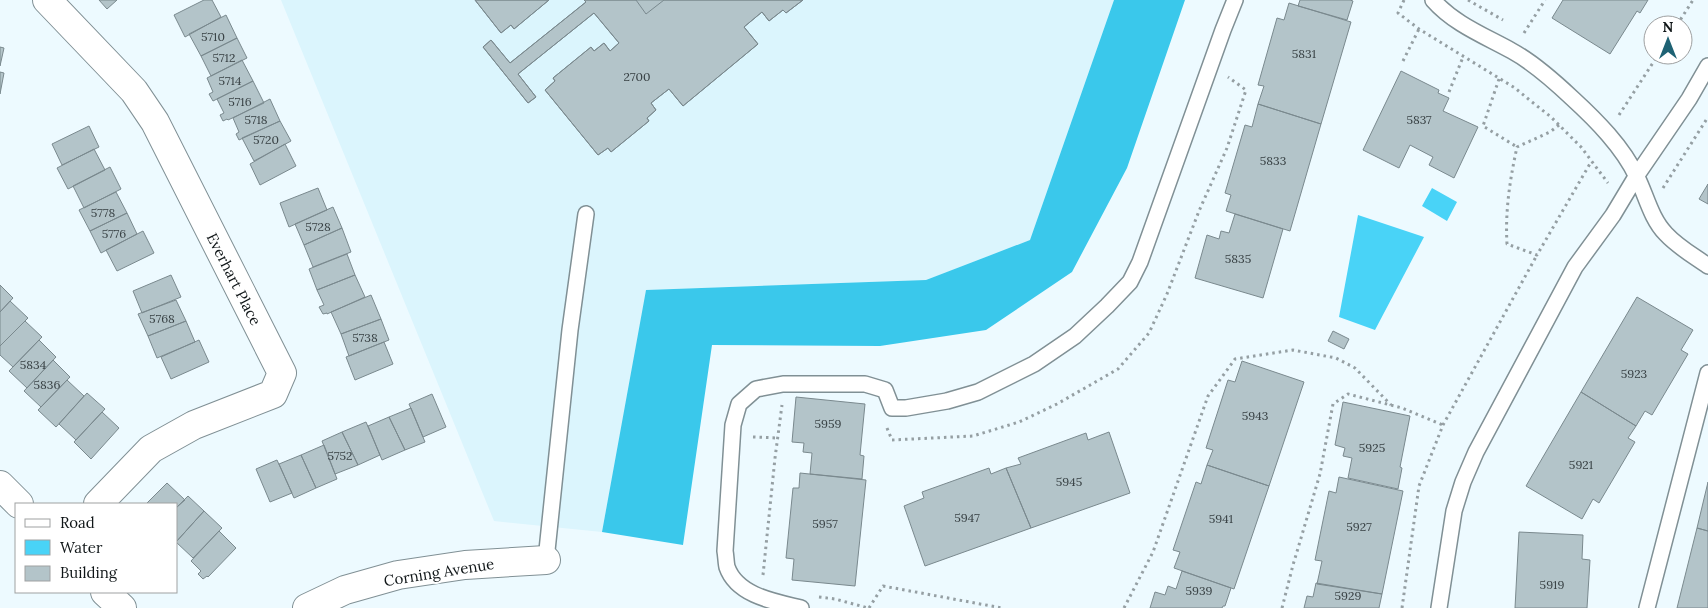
<svg xmlns="http://www.w3.org/2000/svg" width="1708" height="608" viewBox="0 0 1708 608" font-family="Lora,serif">
	<style>
		.built { fill: #dbf5fd }
		.forest { fill: #3ac8eb }
		.water { fill: #49d3f7 }
		.building { fill: #b3c4c9; stroke: #7a898e }
		.lines { fill: none; stroke-linecap: round; stroke-linejoin: round }
		.lane-casing { stroke: #809095; stroke-width: 18 }
		.street-casing { stroke: #809095; stroke-width: 30 }
		.path { stroke: #959fa3; stroke-width: 3; stroke-dasharray: 2.5 4; stroke-linecap: butt }
		.lane { stroke: #fff; stroke-width: 15 }
		.street { stroke: #fff; stroke-width: 28 }
		.labels { text-anchor: middle; dominant-baseline: central; stroke-width: 4; stroke-linejoin: round; paint-order: stroke }
		.number-label { font-size: 12px; fill: #384144 }
		.street-label { font-size: 15px; fill: #0f1517; stroke: #fff }
	</style>
	<rect width="100%" height="100%" fill="#edfaff"/>
	<!-- built -->
	<path class="built" d="M281,0H1114L1030,240L926,280L646,290L602,532L494,521Z"/>
	<!-- forest -->
	<path class="forest" d="M1114,0H1185L1127,168L1072,272L986,330L880,346L712,345L683,545L602,532L646,290L926,280L1030,240Z"/>
	<!-- water -->
	<path class="water" d="M1432,188L1457,202L1447,221L1422,206Z
		M1358,215L1424,237L1375,330L1339,317Z"/>
	<!-- building -->
	<path class="building" d="M99,0H117L107,9Z
		M204,0H212L221,17L185,37L174,15Z
		M475,0H549L514,29L511,25L501,33Z
		M475,0H549L514,29L511,25L501,33Z
		M584,0H636L646,14L664,0H803L786,13L783,10L769,21L762,12L744,27L758,44L683,106L669,89L651,103L656,110L647,118L649,121L611,152L608,148L598,155L545,90L555,81L553,78L591,47L594,51L604,43L610,51L619,43L594,13L518,74L536,97L528,103L483,47L491,40L510,63L586,2Z
		M584,0H803L786,13L783,10L769,21L762,12L744,27L758,44L683,106L669,89L651,103L656,110L647,118L649,121L611,152L608,148L598,155L545,90L555,81L553,78L591,47L594,51L604,43L610,51L619,43L594,13L518,74L536,97L528,103L483,47L491,40L510,63L586,2Z
		M1300,0H1350L1353,1L1347,20L1298,6Z
		M1563,0H1648L1640,13L1637,11L1610,54L1552,18Z
		M1289,3L1351,22L1321,124L1258,104L1264,86L1258,85L1277,18L1284,20Z
		M226,15L237,38L201,56L189,34Z
		M237,38L247,58L211,76L201,56Z
		M0,47L4,48L0,66Z
		M242,60L253,81L213,101L209,94L213,92L207,78Z
		M1401,71L1439,90L1438,93L1449,98L1443,111L1478,127L1454,178L1429,165L1433,157L1410,145L1399,168L1363,150Z
		M0,72L4,73L0,94Z
		M253,81L264,103L228,120L227,119L223,121L220,115L224,113L217,99Z
		M270,99L280,121L239,140L236,134L239,132L233,118Z
		M1258,104L1321,124L1290,231L1226,211L1231,195L1225,193L1245,125L1252,127Z
		M280,121L291,141L254,161L242,138Z
		M89,126L99,147L62,165L52,144Z
		M285,144L296,166L260,185L250,164Z
		M94,149L105,170L68,189L57,168Z
		M110,167L121,189L84,208L73,186Z
		M1708,184V204L1699,199Z
		M318,188L327,210L289,227L280,203Z
		M116,192L127,213L90,231L79,210Z
		M333,207L342,228L304,245L295,224Z
		M127,213L137,234L101,253L90,231Z
		M1235,214L1283,229L1263,298L1195,278L1207,235L1219,239L1221,231L1229,233Z
		M342,228L351,252L313,267L304,245Z
		M143,231L154,253L117,271L106,250Z
		M347,254L355,275L317,290L309,269Z
		M171,275L181,297L142,313L133,291Z
		M355,275L365,297L327,314V313L323,314L319,307L324,305L317,290Z
		M0,285L13,298L0,312Z
		M371,295L381,319L341,334L331,312Z
		M1637,297L1693,330L1681,350L1688,354L1652,415L1645,411L1636,426L1581,392Z
		M176,300L186,321L148,336L138,314Z
		M10,301L28,318L0,346V312Z
		M381,319L389,340L349,356L341,334Z
		M25,321L42,337L13,367L0,355V346Z
		M186,321L195,342L157,358L148,336Z
		M1333,331L1349,339L1344,349L1328,341Z
		M39,340L56,357L27,388L9,371Z
		M199,340L209,362L171,379L161,357Z
		M384,342L393,364L355,380L346,357Z
		M53,360L70,377L41,407L24,391Z
		M1242,361L1304,382L1269,486L1207,465L1213,450L1206,448L1228,380L1235,382Z
		M67,380L84,396L56,427L38,410Z
		M1581,392L1636,426L1628,438L1635,442L1599,503L1593,499L1582,519L1526,486Z
		M87,393L105,409L76,440L59,424Z
		M432,394L446,427L423,437L409,404Z
		M796,397L865,404L860,455L864,456L862,479L810,474L812,453L803,452L804,443L792,442Z
		M1343,402L1410,416L1400,467L1402,468L1398,489L1348,478L1352,458L1343,456L1345,448L1335,445Z
		M411,408L425,442L405,450L389,417Z
		M102,412L119,428L91,459L74,442Z
		M389,417L405,450L382,460L368,426Z
		M366,422L380,455L358,465L342,432Z
		M342,432L358,465L335,474L322,441Z
		M1109,432L1130,493L1031,528L1006,468L1021,464L1018,458L1086,433L1088,440Z
		M324,445L337,479L316,488L301,455Z
		M301,455L316,488L294,498L279,464Z
		M277,460L292,493L270,502L256,469Z
		M1207,465L1269,486L1234,589L1174,568L1180,552L1173,550L1196,482L1201,484Z
		M989,468L991,474L1006,468L1031,528L925,566L904,506L924,498L922,492Z
		M800,473L866,480L855,586L792,580L794,559L786,558L793,488H799Z
		M1339,477L1403,491L1382,594L1317,584L1322,561L1315,560L1329,491L1336,493Z
		M1708,482V531L1697,528Z
		M167,483L185,500L176,508V504H146Z
		M188,496L204,511L176,542V508Z
		M204,511L222,528L193,558L176,542Z
		M1697,528L1708,531V608H1677Z
		M219,531L236,548L208,577L207,576L203,579L198,574L201,571L191,561Z
		M1519,532L1583,535L1582,559L1590,560L1587,608H1515Z
		M1182,571L1231,588L1225,606H1223L1222,608H1150L1155,592L1165,595L1168,586L1176,589Z
		M1316,583L1382,594L1379,608H1304L1307,596L1313,597Z"/>
	<g class="lines">
		<!-- lane casing -->
		<g class="lane-casing">
			<path id="lane" d="M1433,0C1454,24 1485,36 1512,51C1534,63 1554,81 1572,98C1596,120 1623,147 1637,177C1646,195 1651,219 1666,234C1678,247 1694,256 1708,266
				M546,560L570,330L586,214
				M801,608C776,602 737,596 727,567C726,563 726,556 725,551L733,425L739,404L756,389L783,384H865L885,390L892,408H906L947,401L978,392L1034,364L1075,336L1107,306L1130,282L1140,262L1223,30L1235,0
				M1439,608L1454,511L1463,482L1476,452L1575,267L1613,215L1637,175L1689,99L1708,66
				M1647,608L1708,373"/>
		</g>
		<!-- street casing -->
		<g class="street-casing">
			<path id="street" d="M47,0L134,91L155,122L282,373L273,394L194,425L151,449L98,504
				M0,485L19,504
				M105,592L122,608
				M307,608L345,590L398,575L465,565L546,560"/>
		</g>
		<!-- path -->
		<path class="path" d="M1404,0L1398,13L1419,29L1515,88L1532,102L1551,117L1581,147L1608,183
			M1468,0L1503,20
			M1677,25L1693,0
			M1524,33L1545,0
			M1403,61L1419,29
			M1499,79L1483,126L1517,147
			M1449,92L1463,57
			M1619,115L1658,55
			M1559,125L1550,132L1517,147C1510,179 1505,211 1507,244L1537,255L1591,162
			M1663,188L1708,117
			M887,428L892,440L973,436L1019,422L1057,404L1118,369L1149,333L1167,294L1199,211L1227,148L1246,90L1228,77
			M753,437L778,438
			M763,575L775,458L782,405
			M819,597L835,599L868,608
			M869,608L883,586L1002,608
			M1124,608L1153,552L1208,396L1235,359L1293,350L1336,358L1355,368L1391,405
			M1282,608L1293,565L1320,474L1333,404L1348,394L1402,408L1443,425
			M1402,608L1419,486L1443,425L1537,255"/>
		<!-- lane -->
		<use href="#lane" class="lane"/>
		<!-- street -->
		<use href="#street" class="street"/>
	</g>
	<g class="labels">
		<!-- number labels -->
		<g class="number-label">
			<text x="213" y="36">5710</text>
			<text x="1304" y="53">5831</text>
			<text x="224" y="57">5712</text>
			<text x="637" y="76">2700</text>
			<text x="230" y="80">5714</text>
			<text x="240" y="101">5716</text>
			<text x="256" y="119">5718</text>
			<text x="1419" y="119">5837</text>
			<text x="266" y="139">5720</text>
			<text x="1273" y="160">5833</text>
			<text x="103" y="212">5778</text>
			<text x="318" y="226">5728</text>
			<text x="114" y="233">5776</text>
			<text x="1238" y="258">5835</text>
			<text x="162" y="318">5768</text>
			<text x="365" y="337">5738</text>
			<text x="33" y="364">5834</text>
			<text x="1634" y="373">5923</text>
			<text x="47" y="384">5836</text>
			<text x="1255" y="415">5943</text>
			<text x="828" y="423">5959</text>
			<text x="1372" y="447">5925</text>
			<text x="340" y="455">5752</text>
			<text x="1581" y="464">5921</text>
			<text x="1069" y="481">5945</text>
			<text x="967" y="517">5947</text>
			<text x="1221" y="518">5941</text>
			<text x="825" y="523">5957</text>
			<text x="1359" y="526">5927</text>
			<text x="1552" y="584">5919</text>
			<text x="1199" y="590">5939</text>
			<text x="1348" y="595">5929</text>
		</g>
		<!-- street labels -->
		<g class="street-label">
			<text transform="translate(234 279) rotate(63)">Everhart Place</text>
			<text transform="translate(439 572) rotate(-9)">Corning Avenue</text>
		</g>
	</g>
	<!-- legend -->
	<rect x="15" y="503" width="162" height="90" fill="#ffffff" stroke="#9fa1a2"/>
	<rect x="25" y="519" width="25" height="8" fill="#ffffff" stroke="#9fa1a2"/>
	<text x="60" y="528" font-size="15" fill="#0f1517">Road</text>
	<rect x="25" y="540" width="25" height="15" fill="#49d3f7" stroke="#9fa1a2"/>
	<text x="60" y="553" font-size="15" fill="#0f1517">Water</text>
	<rect x="25" y="566" width="25" height="15" fill="#b3c4c9" stroke="#9fa1a2"/>
	<text x="60" y="578" font-size="15" fill="#0f1517">Building</text>
	<!-- north arrow -->
	<g transform="translate(1668 40)"><circle r="24" fill="#ffffff" stroke="#9fa1a2"/>
	<path d="M0-4L9 19L0 12L-9 19Z" fill="#1e6274"/>
	<text y="-8" font-size="14" font-weight="bold" text-anchor="middle" fill="#0f1517">N</text>
	</g>
</svg>
